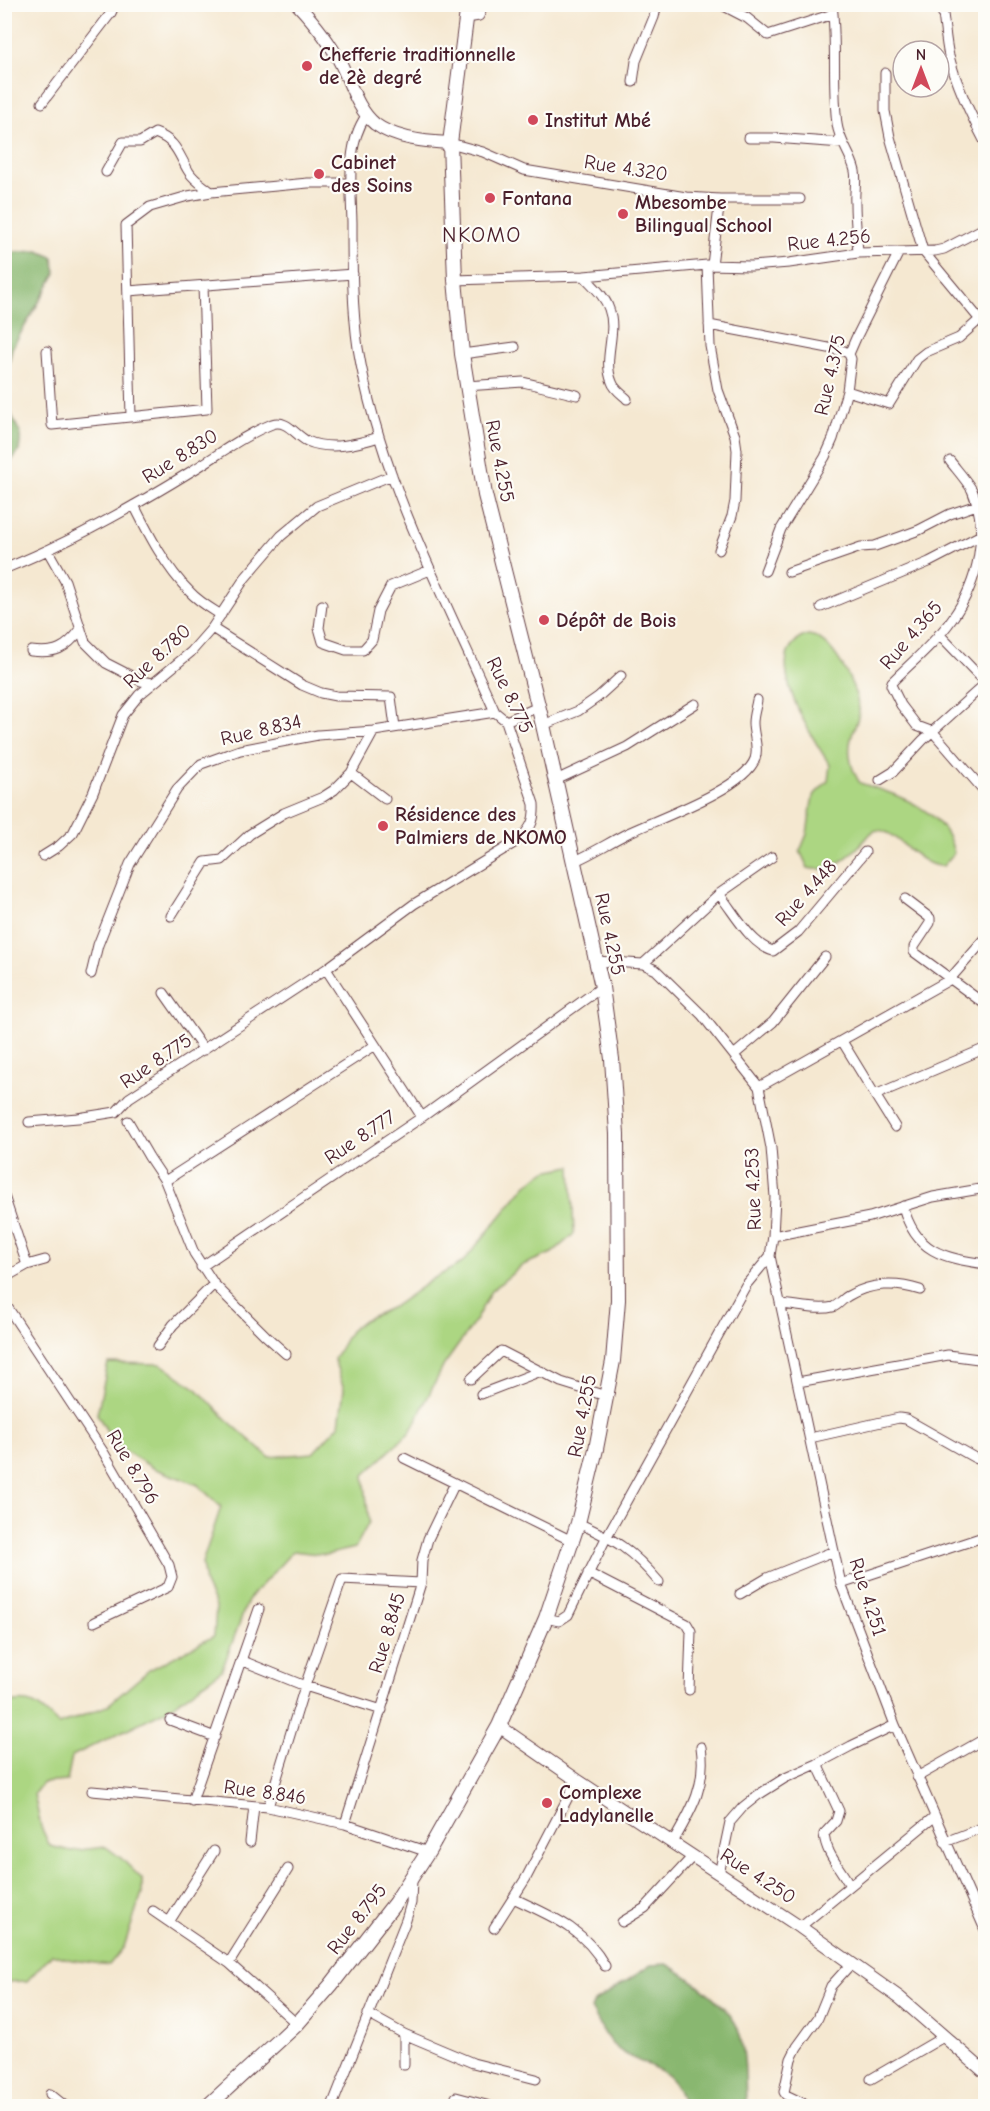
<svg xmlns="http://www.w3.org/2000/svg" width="990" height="2111" viewBox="0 0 990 2111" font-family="'Comic Neue',sans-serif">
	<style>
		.green { fill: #acd682; stroke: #7b7a56; stroke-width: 1.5 }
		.forest { fill: #89b770; stroke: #6a6b4e; stroke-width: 1.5 }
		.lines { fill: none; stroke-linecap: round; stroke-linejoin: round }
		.minor-casing { stroke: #643d44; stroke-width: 11 }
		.major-casing { stroke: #643d44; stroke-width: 14 }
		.highway-casing { stroke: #643d44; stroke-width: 16 }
		.minor { stroke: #fff; stroke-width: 9 }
		.major { stroke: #fff; stroke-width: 12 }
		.highway { stroke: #fff; stroke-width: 14 }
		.poi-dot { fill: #d1495b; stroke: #fdfcf7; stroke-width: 2 }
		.labels { text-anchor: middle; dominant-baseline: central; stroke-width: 4.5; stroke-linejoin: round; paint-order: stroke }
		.poi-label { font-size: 20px; font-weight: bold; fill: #4a1f2b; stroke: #fdfcf7; text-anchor: start }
		.street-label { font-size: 20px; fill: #4a1f2b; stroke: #fdfcf7 }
		.quarter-label { font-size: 22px; letter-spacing: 1.5px; fill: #4a1f2b; stroke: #fdfcf7 }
	</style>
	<rect width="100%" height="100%" fill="#fdfcf7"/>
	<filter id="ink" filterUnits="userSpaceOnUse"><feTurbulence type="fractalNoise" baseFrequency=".0167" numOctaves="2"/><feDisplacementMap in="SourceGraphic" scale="12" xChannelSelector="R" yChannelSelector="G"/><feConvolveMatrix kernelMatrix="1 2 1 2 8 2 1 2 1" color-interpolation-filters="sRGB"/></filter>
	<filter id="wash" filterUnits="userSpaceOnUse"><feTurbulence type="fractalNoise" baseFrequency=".008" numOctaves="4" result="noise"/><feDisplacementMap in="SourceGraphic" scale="24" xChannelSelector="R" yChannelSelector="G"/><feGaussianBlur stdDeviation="1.35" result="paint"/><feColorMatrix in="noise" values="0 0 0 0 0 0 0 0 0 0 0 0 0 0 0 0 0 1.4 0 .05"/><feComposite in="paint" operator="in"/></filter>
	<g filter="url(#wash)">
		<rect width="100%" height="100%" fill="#f5e8d1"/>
		<!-- green -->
		<path class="green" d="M808,635C833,637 855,685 859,708C860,719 853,728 851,739C847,754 852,771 860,783C898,795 945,809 954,853L943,866C918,868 892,824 874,831C870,833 867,838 864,841C849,857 831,874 808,868L800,851L807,834L812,801L815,794L828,781L830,765C813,739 755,651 808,635Z
			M571,1166L574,1234L552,1253L523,1265L491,1291L474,1323L444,1365L410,1432L364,1475L369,1522L355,1548L326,1555L293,1551L248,1600L222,1670L168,1709L72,1756L67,1781L42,1783L34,1794L41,1827L50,1846L71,1851L106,1847L121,1858L142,1879V1893L124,1947L109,1965L72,1960L52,1954L27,1981L5,1982V1704C32,1696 41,1707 59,1725L107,1706L149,1670L214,1636L216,1607L205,1584L202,1563L221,1507L198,1485L153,1468L115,1445L97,1414L108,1363L161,1364L198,1390L226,1419L269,1457L313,1453L339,1425L344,1389L334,1359L350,1331L364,1320L393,1307L433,1279L462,1263L527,1184L546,1171Z"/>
		<!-- forest -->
		<path class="forest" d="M38,251L53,257L56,273L12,348L7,374L8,407L21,435L19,451L9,464L5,466V253Z
			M667,1964C688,1976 730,2006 738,2029C746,2052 745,2079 746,2103L749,2106H683C676,2061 639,2070 613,2045C604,2036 598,2020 591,2009L594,2002L651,1965Z"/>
	</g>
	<g filter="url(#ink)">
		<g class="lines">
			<!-- minor casing -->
			<g class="minor-casing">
				<path id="minor" d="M720,4L747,18L768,35L833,14
					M832,4C837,44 832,84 837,124C839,141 851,154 855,171C857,181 854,192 855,203C855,220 857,237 858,253
					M943,14C945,28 946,43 949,56C957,87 971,116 986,144
					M466,15L473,17L479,16L484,4
					M885,73V111L890,137L923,251L986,327
					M633,82L636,61L654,17L657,4
					M42,103L111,13L115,4
					M749,138H774L842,143
					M450,143L483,152L524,170L686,197L720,199H800
					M106,172L123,142H140L155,133C177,141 178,154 189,172C194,180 204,186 211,192
					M707,265L710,346L718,390L735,436L737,450L735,501L732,516L719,550
					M712,265L720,199
					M584,276C593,286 605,296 609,309C618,332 602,359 612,382C614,389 623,395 627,399
					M455,280L584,276L707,265L751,266L789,263L858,253L935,251L944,249L986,227
					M128,291L353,274
					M709,325L844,351L849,354
					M47,351L52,425L207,409L203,285
					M462,354L515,347
					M466,386L523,382L577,395
					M847,391L889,404L917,359L926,352L959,338L979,320
					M131,417L126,225L150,207L188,196L211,192L308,183H351
					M950,461C957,470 966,480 972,490C990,532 978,583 952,619C936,642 912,662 892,682L891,685L901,705L917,726L933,732L986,793
					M134,505C149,535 166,568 190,592C198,601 210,608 221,615
					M48,551L65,581L85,642L106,663L141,681L153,683
					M4,569C69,543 130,509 190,472C217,456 242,436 272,424C287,419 295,435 307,441C330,451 357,444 379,437
					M765,571L781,529L825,457L833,439L847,391L851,359L849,354L856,338L899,252
					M789,572L861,547L875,546L919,530L950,514L986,502
					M322,605L319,628L323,642L346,650H363L372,640L378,611L391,586L430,570
					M821,607L929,562L985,533
					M212,628L302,685L321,693L336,696L391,697L395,727
					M31,651C55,654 66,649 81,629
					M506,721L538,707
					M543,725L578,711L598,697L621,676
					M351,773L385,799
					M556,780L627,747L695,704
					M880,780L893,772L923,740L986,683L939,634
					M43,856L59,846L73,833L93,793L123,715L139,695L191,652L212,628L245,578L281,536L317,506L392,475
					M575,861C593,853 610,842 628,833C657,819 744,789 755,759C759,747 753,735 753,723C753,715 756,707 757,700
					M719,894L772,857
					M905,899L930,918V923L914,947V952L986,1005
					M171,916L205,862L222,860L250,834L284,813L323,797L334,790L351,773L374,731
					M643,964L719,894C734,912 750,944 773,951L798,932L865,852
					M91,974L98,945L130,864L177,789L201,764L240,750L318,735L374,731L495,712
					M164,993L204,1050
					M842,1041L875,1095L986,1048
					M735,1054L773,1022L825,957
					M759,1087L949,980L985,939
					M875,1095L895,1127
					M422,1117L602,987
					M128,1121L149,1157L165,1181L194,1253L214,1284L173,1325L158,1346
					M29,1122L78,1118L116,1112L129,1098L326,969L414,904L519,840C531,828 535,821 534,804L506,721L495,712C443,594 379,477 358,348C352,307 352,263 352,222C351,188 346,144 366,116
					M165,1181L374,1046
					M4,1196L27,1265
					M903,1206C915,1252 943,1258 986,1264
					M773,1236L870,1217L933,1197L986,1188
					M770,1256L841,1584L895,1725L986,1932
					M201,1267L422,1117L326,969
					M4,1278L27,1265L45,1260
					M214,1284L266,1336L286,1354
					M4,1302L104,1453L169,1565L172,1577L168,1587L94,1622
					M781,1304C797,1305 818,1311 833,1307C839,1305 842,1299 848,1296C870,1283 896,1282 920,1290
					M471,1379L501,1351L561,1382L606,1396
					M798,1382L948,1355L986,1360
					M481,1394L541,1371
					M810,1438L899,1418L906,1419L975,1458L986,1462
					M404,1458L572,1541
					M578,1523C616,1540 632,1550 659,1582
					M588,1573L687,1624L691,1631L689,1690
					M421,1583L422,1560L428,1539L455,1483
					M841,1584L986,1536
					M740,1594L767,1578L834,1551
					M546,1618L559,1621L568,1615L607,1536L746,1285L770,1256L773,1236L775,1197L771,1148L759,1087L702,1015L656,970L643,964L596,961
					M243,1661L305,1686L382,1710
					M170,1720L215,1737
					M817,1764L839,1811L836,1821L824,1834C826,1855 841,1868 850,1886
					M917,1777L986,1738
					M92,1791L268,1807L345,1824L428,1852
					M192,1801L259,1609
					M268,1807L305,1686L342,1579L421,1583L345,1824
					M250,1842L254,1806
					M945,1842L986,1826
					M672,1844C691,1811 707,1786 701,1747
					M214,1851L169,1922L229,1963L297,2024
					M719,1874L730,1822L743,1807L758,1795L785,1778L817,1764L851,1746L895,1725
					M513,1898C551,1916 584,1928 605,1966
					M973,1904L986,1900
					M153,1911L169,1922
					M622,1922L645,1908L692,1857
					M800,1927L934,1817
					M494,1928L526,1878L577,1780
					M229,1963L288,1869
					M368,2014L404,2034L473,2063L536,2079
					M404,2065V2034
					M871,2079L945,2036
					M50,2094L65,2106
					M456,2097L490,2106
					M332,2106L406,1920L411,1903L412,1879
					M809,2106L786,2095L784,2092L791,2059L797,2047L818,2018L831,1986L850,1965
					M984,2106L986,2105"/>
			</g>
			<!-- major casing -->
			<g class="major-casing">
				<path id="major" d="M297,4C314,22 330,42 341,64C351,84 357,109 375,124C395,139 426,142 450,143
					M499,1726L577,1780L800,1927L900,1998L986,2073"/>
			</g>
			<!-- highway casing -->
			<g class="highway-casing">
				<path id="highway" d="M208,2106L297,2024L331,1985L395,1903L428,1852L499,1726L546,1618L578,1523L596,1449L613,1361L618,1300L617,1134L612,1059L602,987L543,725L485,495L462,354L455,280L450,143L468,4"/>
			</g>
			<!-- minor -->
			<use href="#minor" class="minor"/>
			<!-- major -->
			<use href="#major" class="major"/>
			<!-- highway -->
			<use href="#highway" class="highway"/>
		</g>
	</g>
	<!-- markers -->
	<g class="poi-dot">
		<circle cx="307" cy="66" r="6"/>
		<circle cx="533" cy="120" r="6"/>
		<circle cx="319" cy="174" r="6"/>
		<circle cx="490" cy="198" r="6"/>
		<circle cx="623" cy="214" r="6"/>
		<circle cx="544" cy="620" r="6"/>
		<circle cx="383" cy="826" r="6"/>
		<circle cx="547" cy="1803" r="6"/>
	</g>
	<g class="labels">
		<!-- poi labels -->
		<g class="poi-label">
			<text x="319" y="54">Chefferie traditionnelle<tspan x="319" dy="23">de 2è degré</tspan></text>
			<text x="545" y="120">Institut Mbé</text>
			<text x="331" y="162">Cabinet<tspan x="331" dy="23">des Soins</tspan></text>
			<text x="502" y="198">Fontana</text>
			<text x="635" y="202">Mbesombe<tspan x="635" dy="23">Bilingual School</tspan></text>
			<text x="556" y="620">Dépôt de Bois</text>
			<text x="395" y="814">Résidence des<tspan x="395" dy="23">Palmiers de NKOMO</tspan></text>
			<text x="559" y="1792">Complexe<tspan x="559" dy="23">Ladylanelle</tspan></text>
		</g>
		<!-- street labels -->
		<g class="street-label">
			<text transform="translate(626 168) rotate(9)">Rue 4.320</text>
			<text transform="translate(829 240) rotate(-6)">Rue 4.256</text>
			<text transform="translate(830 375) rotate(-77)">Rue 4.375</text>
			<text transform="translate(180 456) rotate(-32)">Rue 8.830</text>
			<text transform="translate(500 461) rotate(79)">Rue 4.255</text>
			<text transform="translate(911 635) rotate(-49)">Rue 4.365</text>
			<text transform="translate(157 656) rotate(-43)">Rue 8.780</text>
			<text transform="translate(510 695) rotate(64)">Rue 8.775</text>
			<text transform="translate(261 730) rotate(-13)">Rue 8.834</text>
			<text transform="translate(806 893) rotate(-48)">Rue 4.448</text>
			<text transform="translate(610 934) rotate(78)">Rue 4.255</text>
			<text transform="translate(156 1061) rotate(-34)">Rue 8.775</text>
			<text transform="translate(360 1137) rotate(-34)">Rue 8.777</text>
			<text transform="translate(753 1189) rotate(-92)">Rue 4.253</text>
			<text transform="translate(582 1416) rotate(-79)">Rue 4.255</text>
			<text transform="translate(133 1467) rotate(59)">Rue 8.796</text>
			<text transform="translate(868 1597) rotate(72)">Rue 4.251</text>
			<text transform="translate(387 1633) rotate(-73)">Rue 8.845</text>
			<text transform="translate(265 1792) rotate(8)">Rue 8.846</text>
			<text transform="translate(758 1876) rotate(33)">Rue 4.250</text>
			<text transform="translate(357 1919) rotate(-52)">Rue 8.795</text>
		</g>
		<!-- quarter labels -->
		<g class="quarter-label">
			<text x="482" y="235">NKOMO</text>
		</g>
	</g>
	<!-- margin -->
	<rect width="990" height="2111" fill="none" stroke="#fdfcf7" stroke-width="24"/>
	<!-- north arrow -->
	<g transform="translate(921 69)"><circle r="28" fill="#fdfcf7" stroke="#b5a4a5" stroke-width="1.5"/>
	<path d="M0-4.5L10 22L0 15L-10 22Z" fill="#d1495b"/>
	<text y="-9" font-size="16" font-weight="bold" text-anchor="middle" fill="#4a1f2b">N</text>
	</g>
</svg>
